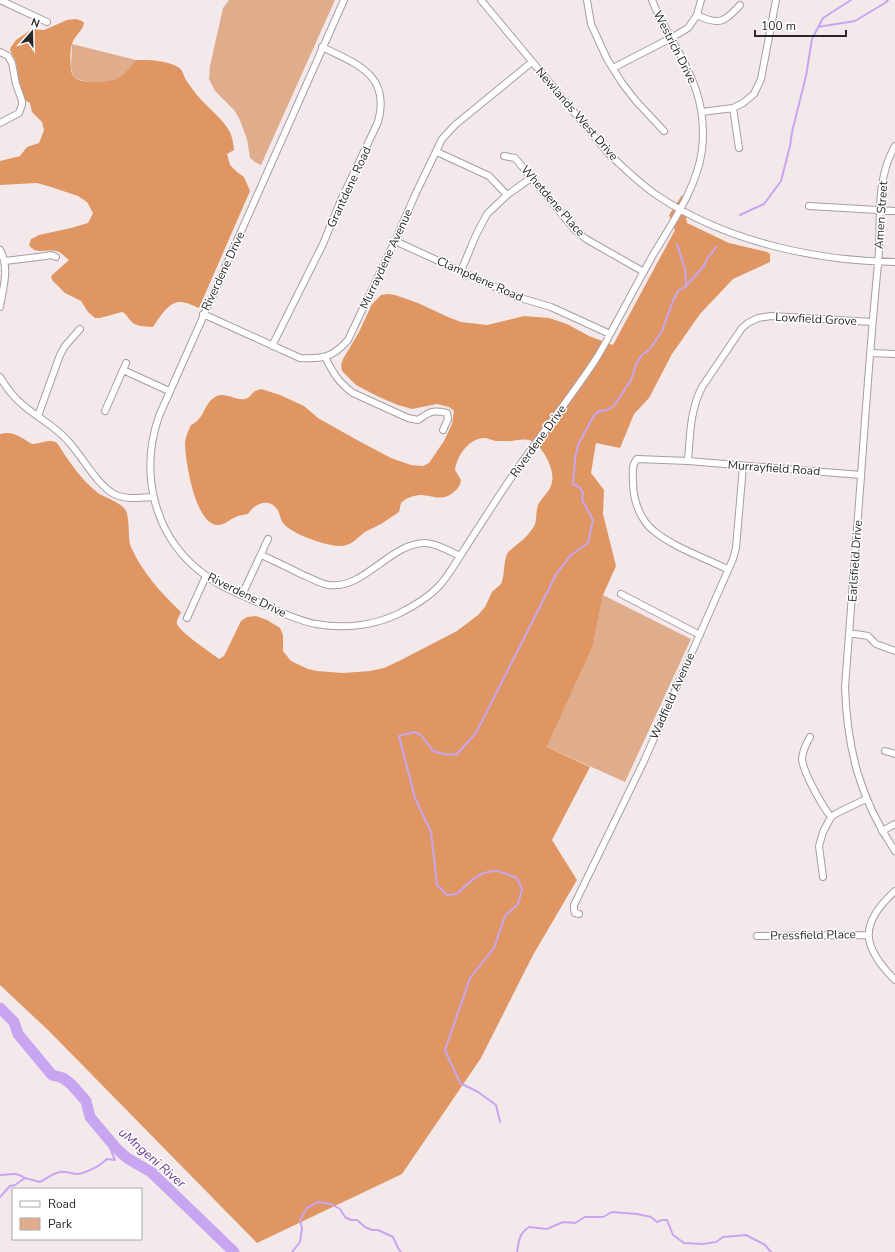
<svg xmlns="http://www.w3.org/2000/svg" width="895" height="1252" viewBox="0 0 895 1252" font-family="'Nunito Sans',sans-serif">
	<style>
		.green { fill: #dfad8c }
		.forest { fill: #e09663 }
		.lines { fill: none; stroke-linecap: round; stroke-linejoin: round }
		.stream { stroke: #c8a5f0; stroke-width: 2 }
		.river { stroke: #c8a5f0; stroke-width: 11 }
		.minor-casing { stroke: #a79da0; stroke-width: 8 }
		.minor { stroke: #fff; stroke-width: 6 }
		.labels { text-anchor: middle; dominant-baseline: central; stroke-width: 3; stroke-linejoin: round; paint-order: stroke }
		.street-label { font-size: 12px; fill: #2b2829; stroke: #fff }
		.water-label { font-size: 13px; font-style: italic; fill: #673990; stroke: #fff }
	</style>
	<rect width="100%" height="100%" fill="#f3e9eb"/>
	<!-- green -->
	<path class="green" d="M229,0H335L261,165L255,162L250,158L247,139L239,118L234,110L215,91L209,79L210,66L223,8Z
		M72,44L136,60C132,65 128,71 123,75C111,85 88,84 75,78L73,76L71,67Z
		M603,595L691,639L625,782L547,747L593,646Z"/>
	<!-- forest -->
	<path class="forest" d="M76,19L82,21L84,23C83,31 74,36 72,44C70,48 70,63 71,68C71,71 72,75 74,77C80,84 107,83 116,79C124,76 130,67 136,60C149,60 166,60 178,67C183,70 183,75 186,80C188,83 191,87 193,90C204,105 221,116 230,132C232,137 234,145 234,150L227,154L230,165L237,172L244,177L250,191L199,308C194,306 186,302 181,302C168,301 159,319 153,327C146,326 135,327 131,321C127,317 127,314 122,312L100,318H95L88,312L81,301L65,293L52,280L51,276L69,260C65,257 60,251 56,251C45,249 36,255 29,245L31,239L39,235L71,228L88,223L93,213L87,202L78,196L51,187L37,183L0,185V161L20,156L27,147L39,143L44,130L42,122L32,112L30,103L25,100L20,87L16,62L10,50L11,47L16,40L32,29L44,30L67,20Z
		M682,195L687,223L729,243L767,252L770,254V262L733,279L700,314L672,354L649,398L634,414L620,448L596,443L591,473L604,490L603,514L616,566L603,595L593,646L547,747L590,767L552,840L577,880L533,955L481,1058L402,1174L257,1243L49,1031L0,985V434C13,430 22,438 32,444C41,444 49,438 57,443C69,461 80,479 98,493C106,498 117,501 124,508C131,515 127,537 131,547C142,572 161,593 181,612C180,615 176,620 177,624C181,633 210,652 219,659L224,656L241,621L247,617L256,616L267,620L280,628L283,635V651L291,661L308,669L317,671L343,673L370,671L384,668L401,660L457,631L478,615L485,607L492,592L501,584C505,575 503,564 507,554C510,549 516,546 520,542C525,539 529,533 533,528C538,521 535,513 538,505C542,496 550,493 552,482C555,469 542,444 529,440C520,438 513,442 505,441C502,441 498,441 495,441C492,440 487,438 484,438C468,439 457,456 455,470L461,480C460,486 459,487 455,491C442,503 434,495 419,495C412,496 406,498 401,503L399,512C393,516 387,520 381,524C376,527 370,529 365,532C357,538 352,545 342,546C328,547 291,534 283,523C280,519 280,513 277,509C268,497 254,504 248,514C244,515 239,515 236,517C229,519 225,526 216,525C195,521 186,464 185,445C185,438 188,431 191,425C205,419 203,404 215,397C225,391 235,401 245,399C250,398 251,394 255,391C257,390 259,390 261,389L280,395L304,406L318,418L357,440L391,458L411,465L423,466L429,463L444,441L452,424L454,411L449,407L437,404L412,409L398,405L379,397L356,385L342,371L341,365L343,359L359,332L372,304L381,295L388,294L395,295L418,303L448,317L461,322L487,325L524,316L549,318L567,324L589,336L613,345L675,230L669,215Z"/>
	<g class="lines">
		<!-- stream -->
		<path class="stream" d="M818,27L855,21L885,3L888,0
			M740,215L764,204L781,181L790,146L792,132L806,76L812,39L823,18L851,0
			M677,244L685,269L686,284
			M500,1122L496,1105L478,1092L460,1083L445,1050L470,978L494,948L505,916L518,904L522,889L517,878C511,876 503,872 497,871C480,870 468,883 457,894L447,895L437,885L431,832L415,798L399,736L414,732L421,735L433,751L443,754L456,755L476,733L557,573L570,556L588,543L593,520L582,500L583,493L579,487L573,484L575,459L578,445L593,417L599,411L607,410L614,406L631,380L637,362L642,355L650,349L662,331L673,301L678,291L685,287L704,266L707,259L716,247
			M0,1175C13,1175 13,1171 25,1178
			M0,1197L10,1186L15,1185L25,1178L40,1182C46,1179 53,1173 60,1172C65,1171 70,1173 76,1174C85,1174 100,1166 107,1159L115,1160L105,1136
			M292,1252L300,1242L302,1228L300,1220L307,1208L318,1202L331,1204L340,1209L345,1217L351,1220H357L365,1227L372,1230H378L393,1237L398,1248L401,1252
			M517,1252C519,1240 519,1234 529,1227L547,1229L563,1222L575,1223L585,1217H603L612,1212L637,1214L651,1217L657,1222L662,1220H667L673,1235L684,1243L703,1244L716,1242L723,1237L746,1235L765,1245L771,1252"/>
		<!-- river -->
		<path class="river" d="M0,1008L14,1022L18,1034L52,1075L63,1078L71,1084L86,1101L90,1117L116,1148L127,1158L151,1172L234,1252"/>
		<!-- minor casing -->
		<g class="minor-casing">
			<path id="minor" d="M0,0L47,22
				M344,0L159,416C139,474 154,538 205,575C222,588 244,596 264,605C281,612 298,621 316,624C343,629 373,626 398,614C412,607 428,598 439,586C449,575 456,562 464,550C480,525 496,500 513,475C539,437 568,401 594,362C602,350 609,336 616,323C628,301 640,278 653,255C672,223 697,188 702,150C707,106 693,77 672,40C665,27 657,14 652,0
				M481,0L608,153C624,168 640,184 658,196C725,241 815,261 895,262
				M587,0L591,24L607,59L622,83L636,101L664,131
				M697,15C719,26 725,22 740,5
				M0,52L8,56L12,63L16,84L22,101V105L19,113L0,123
				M613,68L671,38L688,28L697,15L701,0
				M733,108L739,148
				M702,112L733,108L743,103L754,94L761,79L776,0
				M895,146C874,182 882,225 878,264C871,335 866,405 861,476C856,546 850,617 845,687C847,749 860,799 895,851
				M437,152L489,176L507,195
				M504,156L515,158L575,230L586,239L644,272
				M809,206L895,211
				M395,241L517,297L551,307L610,334
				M0,250C10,268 3,288 0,307
				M5,261L46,256L51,255L56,257
				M461,271L476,235L487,214L507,195L531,178
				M203,314L300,358C323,359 332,358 348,340L395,241L415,195L442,139L455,125L532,62
				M272,346L323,244L341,200L378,122C391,75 357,64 322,47
				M870,353L895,354
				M325,357C333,373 339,383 353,393L408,418L418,420C431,411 432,410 447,413L448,419L443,430
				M123,370L169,391
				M0,377C6,387 13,397 23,405C38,418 55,426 68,441C82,456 97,485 114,494C126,500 140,498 153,497
				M105,411L126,363
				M38,416L60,355L65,346L80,329
				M688,461C690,436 690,410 702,387L742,328L748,323L758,318L771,316L872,322
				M261,555C275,561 289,568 303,575C311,578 320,584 329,585C364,590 391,542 426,543C438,544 449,551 460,556
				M727,569C705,558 673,547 654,531C640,520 633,500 633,482C633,475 631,465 637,459L688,461L861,475
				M621,594L700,635
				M242,595L268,539
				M187,618L206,576
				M849,633L868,636L876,644L895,651
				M810,737C806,744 803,751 802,758C802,771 823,807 831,817
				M885,751L895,754
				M882,831L895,824
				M823,877L819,846L823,832L831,817L837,813L866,799
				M895,891C859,924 861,946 895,980
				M579,914L575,913L574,909V905L644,761L733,559L736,548L743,466
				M757,936L868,935"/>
		</g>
		<!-- minor -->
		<use href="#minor" class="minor"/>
	</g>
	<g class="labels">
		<!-- street labels -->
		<g class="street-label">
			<text transform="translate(675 47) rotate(63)">Westrich Drive</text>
			<text transform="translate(577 114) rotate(49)">Newlands West Drive</text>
			<text transform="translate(349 187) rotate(-65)">Grantdene Road</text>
			<text transform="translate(553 201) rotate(49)">Whetdene Place</text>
			<text transform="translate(881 215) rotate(-86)">Amen Street</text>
			<text transform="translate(386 259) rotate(-65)">Murraydene Avenue</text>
			<text transform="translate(223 271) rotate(-65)">Riverdene Drive</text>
			<text transform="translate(480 279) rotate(24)">Clampdene Road</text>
			<text transform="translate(816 319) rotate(3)">Lowfield Grove</text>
			<text transform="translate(538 441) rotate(-54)">Riverdene Drive</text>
			<text transform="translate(774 468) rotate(4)">Murrayfield Road</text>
			<text transform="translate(855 561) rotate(-86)">Earlsfield Drive</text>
			<text transform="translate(247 595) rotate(26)">Riverdene Drive</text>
			<text transform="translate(672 696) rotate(-66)">Wadfield Avenue</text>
			<text transform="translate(813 935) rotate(-1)">Pressfield Place</text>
		</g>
		<!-- water labels -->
		<g class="water-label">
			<text transform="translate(152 1158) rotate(41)">uMngeni River</text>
		</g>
	</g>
	<!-- legend -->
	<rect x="12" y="1188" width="130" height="52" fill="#ffffff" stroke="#aaa9a9"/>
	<rect x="20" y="1201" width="20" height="6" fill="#ffffff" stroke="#aaa9a9"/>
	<text x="48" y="1208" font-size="12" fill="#2b2829">Road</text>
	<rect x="20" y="1218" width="20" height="12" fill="#dfad8c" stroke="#aaa9a9"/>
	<text x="48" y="1228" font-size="12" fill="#2b2829">Park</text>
	<!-- north arrow -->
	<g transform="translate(32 32) rotate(20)" stroke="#ffffff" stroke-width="3" paint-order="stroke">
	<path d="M0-3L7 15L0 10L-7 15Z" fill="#2b2829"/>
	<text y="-6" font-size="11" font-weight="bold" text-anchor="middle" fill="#2b2829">N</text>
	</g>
	<!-- scale -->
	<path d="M755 30v6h91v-6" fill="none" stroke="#2b2829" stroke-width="2"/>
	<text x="761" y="30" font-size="12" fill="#2b2829" stroke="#ffffff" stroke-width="3" paint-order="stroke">100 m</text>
</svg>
